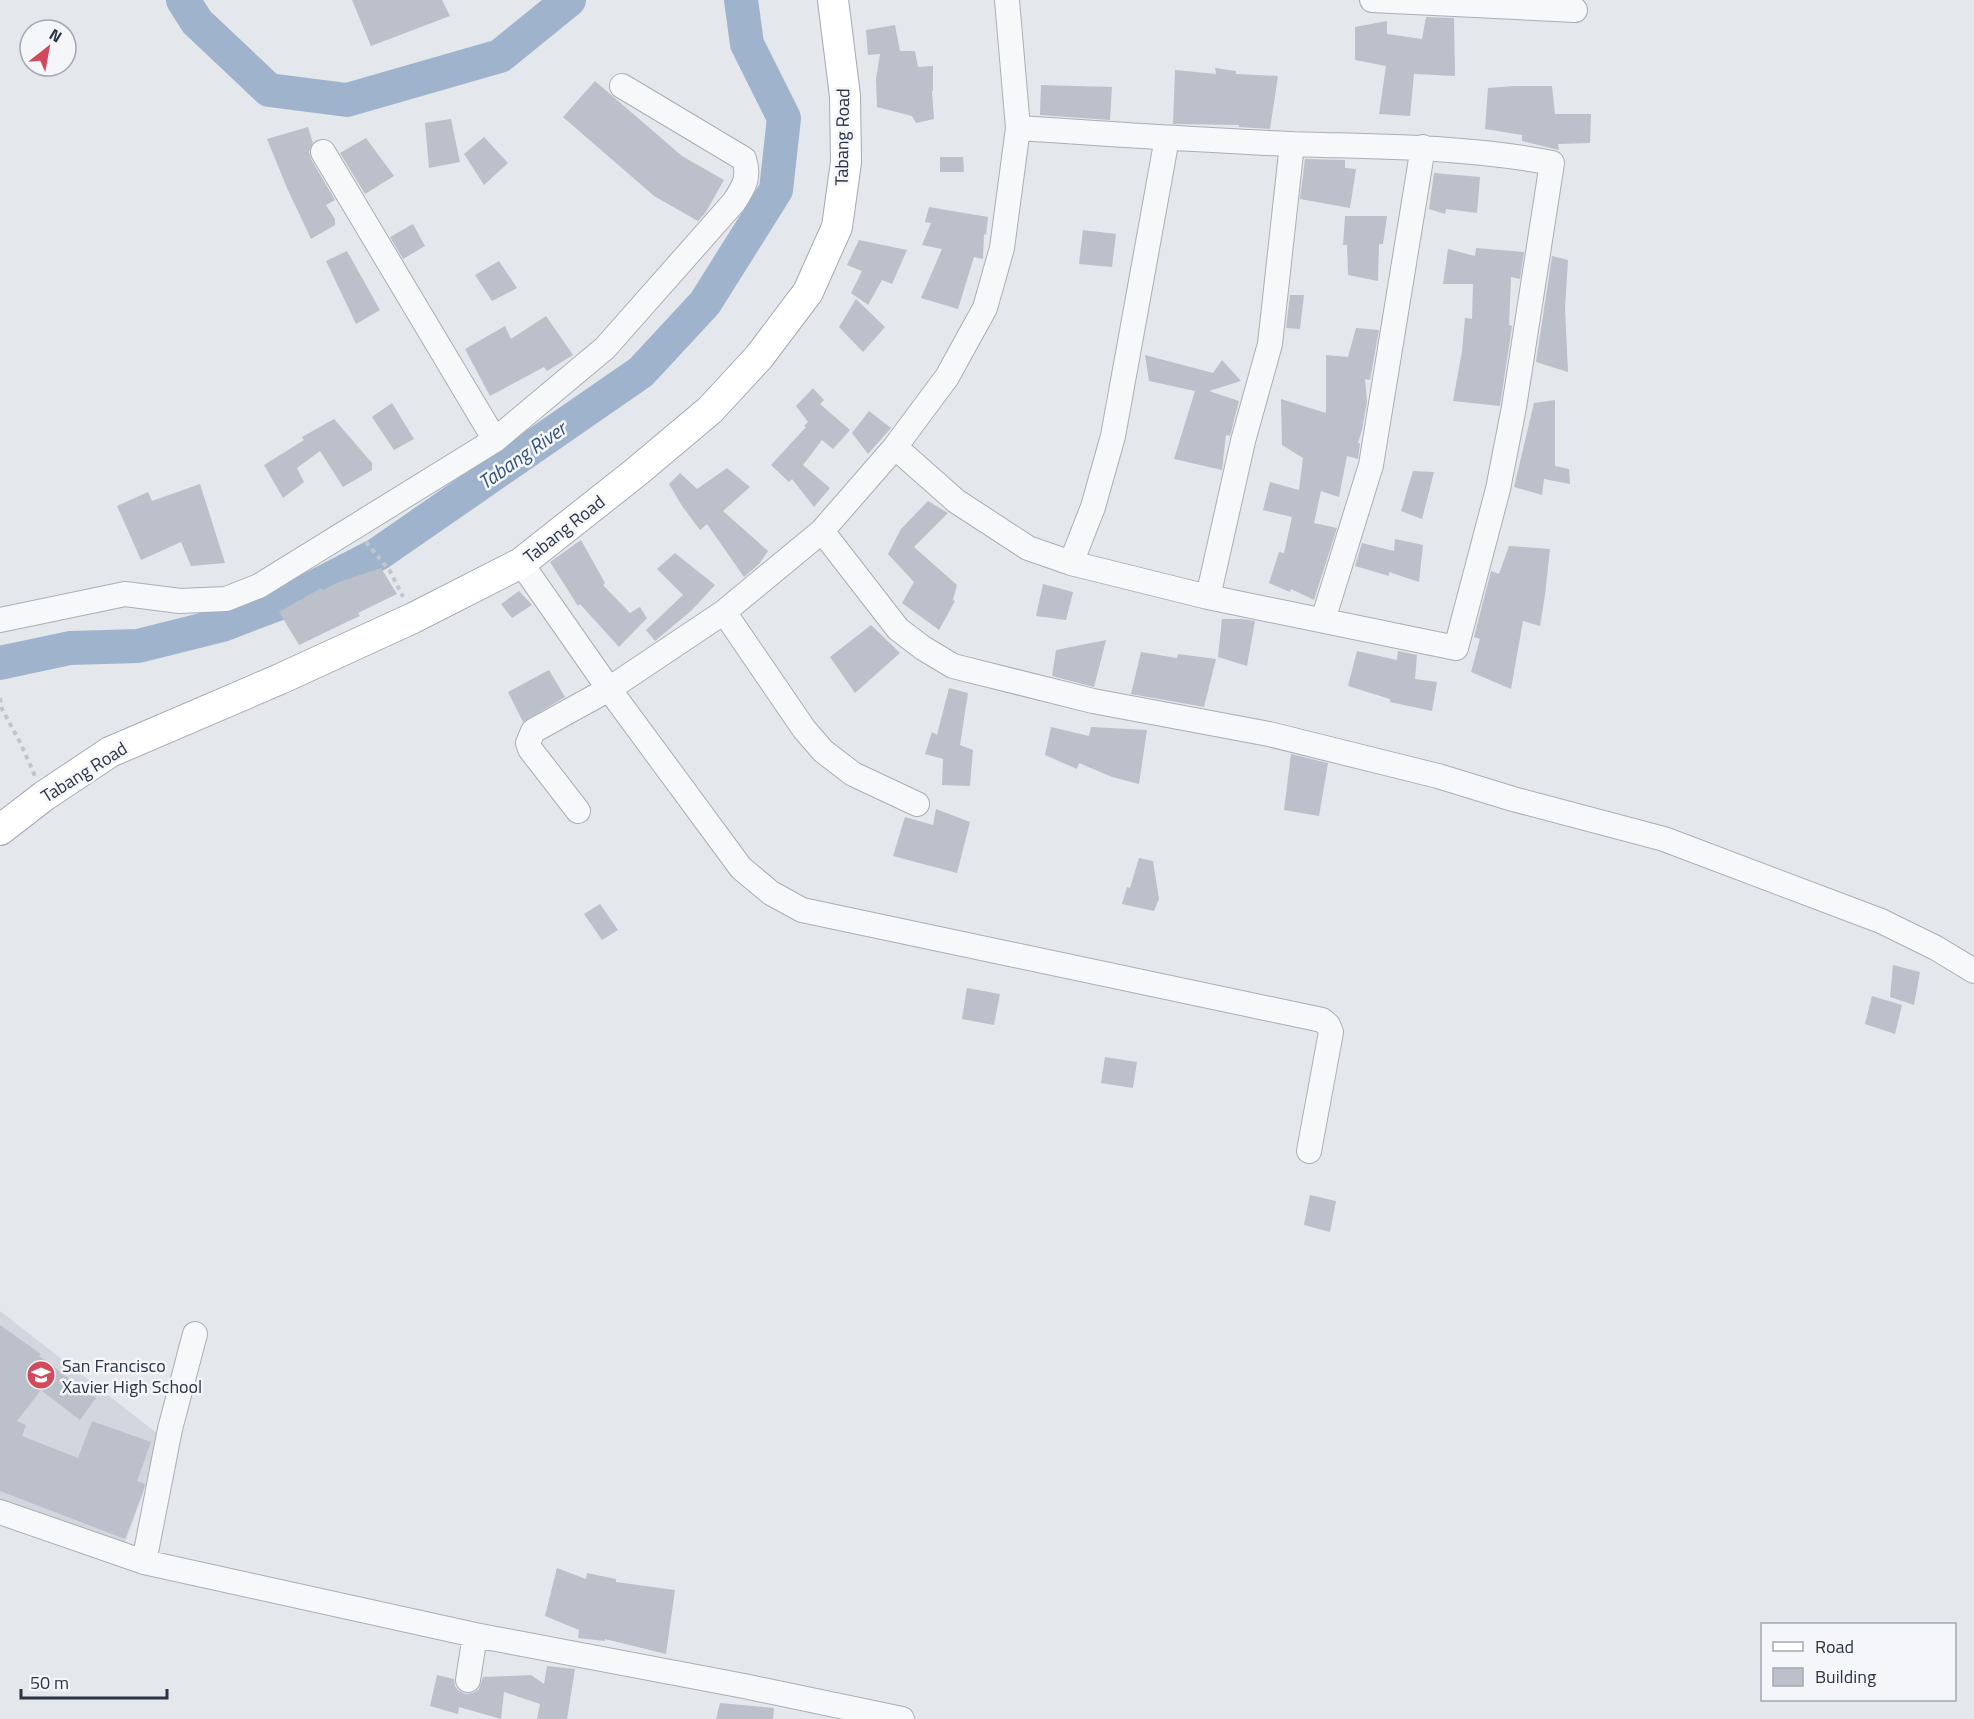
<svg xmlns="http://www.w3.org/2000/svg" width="1974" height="1719" viewBox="0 0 1974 1719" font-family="'Titillium Web',sans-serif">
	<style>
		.built { fill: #d2d6de }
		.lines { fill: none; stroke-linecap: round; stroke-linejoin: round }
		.river { stroke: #9fb4cc; stroke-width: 34 }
		.building { fill: #bbc0ca }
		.minor-casing { stroke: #a9aeb7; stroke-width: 26 }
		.major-casing { stroke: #a3abb8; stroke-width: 32 }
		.path { stroke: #c2c5cb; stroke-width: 4; stroke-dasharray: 4.5 4.5; stroke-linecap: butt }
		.minor { stroke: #f7f8fa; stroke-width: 24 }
		.major { stroke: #fff; stroke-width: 30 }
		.labels { text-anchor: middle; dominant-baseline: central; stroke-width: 5; stroke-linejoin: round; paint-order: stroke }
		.street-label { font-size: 18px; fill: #2b3445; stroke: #f4f6f9 }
		.poi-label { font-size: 18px; fill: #2b3445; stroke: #f4f6f9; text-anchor: start }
		.water-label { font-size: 20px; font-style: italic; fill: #34527a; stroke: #f4f6f9 }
	</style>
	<rect width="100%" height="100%" fill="#e4e7ec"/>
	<!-- built -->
	<path class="built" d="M0,1311L163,1438L124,1546L0,1500Z"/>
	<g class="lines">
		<!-- river -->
		<path class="river" d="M183,0L197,22L269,90L347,100L500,56L569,0
			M0,663L70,648L138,646L222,625L293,598L378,554L641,372L705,303L776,190L784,118L747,44L741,0"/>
	</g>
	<!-- building -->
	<path class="building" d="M352,0H442L450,16L371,46Z
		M1426,17L1454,18L1455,76L1414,74L1410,116L1379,114L1386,66L1355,60V27L1387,21V34L1422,39Z
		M895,25L900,51H915L918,67L933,66V91H932L934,119L916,123L912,116L877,107L876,79L880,54L868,55L866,30Z
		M1215,68L1236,71V74L1278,76L1270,129L1239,127V125L1173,124L1175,70L1216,74Z
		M595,81L682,156L724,180L706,212L698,221L654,196L563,117Z
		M1041,85L1112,87L1110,120L1040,115Z
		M1515,86H1552L1555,114H1591L1590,143L1558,144L1559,150L1522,141V135L1485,129L1488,88Z
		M451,119L460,162L429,168L425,123Z
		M308,127L313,143L309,152L311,159L335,200L326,205L335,219V225L311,239L287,188L267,139Z
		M484,137L508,163L484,185L464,154Z
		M366,138L394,176L365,194L340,153Z
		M940,157H963L964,172H940Z
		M1305,159L1345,160V168L1356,169L1350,208L1300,199Z
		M1434,173L1480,177L1477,213L1446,209L1445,214L1429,209Z
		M929,207L988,217L986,235L984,234L983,259L974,257L958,309L921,298L942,249L922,245L931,223L925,222Z
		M1345,216H1387L1383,244H1379L1378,281L1348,275L1347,245H1343Z
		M413,224L425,246L403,259L390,237Z
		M1083,230L1116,234L1112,267L1079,264Z
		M859,240L907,250L892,284L882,280L868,305L851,293L862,271L847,265Z
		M1476,248L1524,252L1520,279L1511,277L1509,325L1512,326L1500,406L1453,401L1462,351L1465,318L1472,319L1473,284H1443L1448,249L1475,256Z
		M347,251L380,310L356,324L326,261Z
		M1552,256L1568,260L1565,308L1568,372L1536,362Z
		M499,261L517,288L492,301L475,275Z
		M1290,295H1304L1300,329L1286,328Z
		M856,299L885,327L863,352L839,327Z
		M546,316L573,355L547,371L544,367L490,396L465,349L505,326L511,339Z
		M1356,328L1379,330L1370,380L1365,379L1367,402L1362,430L1358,443H1360L1358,459L1347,456L1339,497L1321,491L1314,523L1337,528L1314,600L1291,589L1290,592L1269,583L1279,552L1284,553L1292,517L1263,510L1270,482L1299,490L1303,458L1282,445L1281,399L1326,413V355L1348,357Z
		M1145,355L1213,373L1222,360L1241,381L1209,391L1239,401L1230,436L1226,435L1222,470L1174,459L1195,391L1149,381Z
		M813,388L824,400L820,404L850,430L833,449L822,440L803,465L830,488L814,507L792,479L789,482L771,465L806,427L804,426L808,422L796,406Z
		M1555,400V466L1569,469L1570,484L1544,479L1542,495L1514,487L1534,403Z
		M392,403L414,439L394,450L372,417Z
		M869,411L891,428L868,454L852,433Z
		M334,419L372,463V470L343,487L320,451L297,468L304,482L283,498L264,465L304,440L302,437Z
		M727,468L750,487L723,511L768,551L759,564L744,577L707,524L700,530L682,506L669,484L680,473L697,489Z
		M1413,471L1434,472L1422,519L1401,511Z
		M200,484L225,563L191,566L181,542L141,560L117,506L148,492L152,501Z
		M928,501L948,513L914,547L957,585L953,600L955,601L939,630L902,603L914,582L888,554L901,529Z
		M1395,539L1423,545L1419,582L1389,572V576L1355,566L1362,543L1394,551Z
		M581,540L605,583L603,585L630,613L640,607L647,618L619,647L580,604L578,606L550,562Z
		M1509,546L1550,549L1545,595L1540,626L1523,621L1511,689L1471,672L1480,639L1474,637L1491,571L1499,574Z
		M675,553L715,585L692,610L655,641L646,630L683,595L657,569Z
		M381,568L397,594L358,613L360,616L351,620L299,645L279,612L321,588L323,590L339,582Z
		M1043,584L1073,592L1066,620L1036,616Z
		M519,591L532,605L512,618L501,604Z
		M1222,619H1242L1255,621L1247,666L1218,657Z
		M871,625L900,653L855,693L830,657Z
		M1106,640L1094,687L1052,676L1056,650Z
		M1357,651L1397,660L1398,651L1417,655L1415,679L1437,682L1432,711L1390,702V699L1348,686Z
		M1141,652L1177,658L1178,654L1216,659L1204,707L1131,694Z
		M549,670L565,697L523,722L508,692Z
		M949,688L968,693L960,745L973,750L970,786L942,785L943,759L925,754L932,732L937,735Z
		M1051,727L1089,736L1091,727L1147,730L1139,784L1112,777L1079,763L1077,769L1045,755Z
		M1291,754L1328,763L1319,816L1284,810Z
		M936,809L970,822L957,873L893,856L905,817L933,825Z
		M1139,858L1153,861L1159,899L1154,911L1122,904L1127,887L1130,888Z
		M600,904L618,930L602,940L584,914Z
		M1893,965L1920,972L1914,1005L1890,997Z
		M967,988L1000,994L994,1025L962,1019Z
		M1872,996L1902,1005L1895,1034L1865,1024Z
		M1105,1057L1137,1062L1133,1088L1101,1083Z
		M1310,1195L1336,1201L1330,1232L1304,1225Z
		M0,1325L41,1354L39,1356L96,1398L80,1420L41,1390L17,1421L26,1425L22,1436L78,1458L92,1421L151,1442L137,1481L145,1484L143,1492L125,1539L0,1491Z
		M557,1568L586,1579L587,1573L616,1579V1582L675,1590L666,1654L605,1639V1641L578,1638L579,1630L545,1616Z
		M547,1666L575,1669L567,1719H537L540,1704L504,1692L501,1719L459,1707L458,1714L430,1706L437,1675L454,1679L455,1686L459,1691L466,1694L473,1693L479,1689L483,1677L531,1675L544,1684Z
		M720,1703L774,1708L773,1719H716Z"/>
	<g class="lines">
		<!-- minor casing -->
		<g class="minor-casing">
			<path id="minor" d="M1372,0L1575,10
				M323,152L495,440
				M895,447L956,501L1028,548L1071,563L1208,597L1456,648L1498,489L1514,407L1552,163C1466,146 1378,147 1290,144C1199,140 1108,134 1018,128
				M822,531L898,629L923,648L953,666L1093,701L1269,734L1438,776L1513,799L1664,839L1881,921L1936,948L1974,971
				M521,563L609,689L741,868L771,893L802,910L1322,1020L1328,1025L1331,1032L1309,1151
				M1071,563L1093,507L1113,436L1167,138
				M1208,597L1243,441L1270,344L1292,144
				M724,612L804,729L823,751L853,774L917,804
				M0,620L125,594L180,601L226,599L259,586L495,440L605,348L734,202C744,187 750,177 744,159L622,86
				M1323,620L1371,465L1423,147
				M578,811L530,749L528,743L533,731L609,689L724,612L822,531L895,447L947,377L985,308L1002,248L1018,128L1007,0
				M0,1512L144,1562L475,1635L744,1686L902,1719
				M144,1562L170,1429L195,1334
				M468,1680L475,1635"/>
		</g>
		<!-- major casing -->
		<g class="major-casing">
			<path id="major" d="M0,830L44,796L110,752L280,679L413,618L521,563L635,473L710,410L759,357L808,292L837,227L846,162L845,96L833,0"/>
		</g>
		<!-- path -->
		<path class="path" d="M366,542L390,571L403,597
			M0,698L2,709L21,744L35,776"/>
		<!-- minor -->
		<use href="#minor" class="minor"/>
		<!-- major -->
		<use href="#major" class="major"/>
	</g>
	<!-- icons -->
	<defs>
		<g id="school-disc" transform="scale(1.5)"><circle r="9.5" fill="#d1495b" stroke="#f4f6f9"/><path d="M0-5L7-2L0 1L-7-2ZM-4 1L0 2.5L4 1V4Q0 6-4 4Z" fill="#fff"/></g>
	</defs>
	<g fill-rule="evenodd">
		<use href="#school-disc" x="41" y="1375"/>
	</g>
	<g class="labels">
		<!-- street labels -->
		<g class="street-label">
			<text transform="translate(842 137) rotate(-89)">Tabang Road</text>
			<text transform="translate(564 529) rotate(-38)">Tabang Road</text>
			<text transform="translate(84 772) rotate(-32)">Tabang Road</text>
		</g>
		<!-- poi labels -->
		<g class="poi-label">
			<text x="62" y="1365">San Francisco<tspan x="62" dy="21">Xavier High School</tspan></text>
		</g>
		<!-- water labels -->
		<g class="water-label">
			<text transform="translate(522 455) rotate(-35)">Tabang River</text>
		</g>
	</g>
	<!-- legend -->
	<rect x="1761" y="1623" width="195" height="78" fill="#f4f6f9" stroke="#a4a8b1" stroke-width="1.5"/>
	<rect x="1773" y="1642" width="30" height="9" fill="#ffffff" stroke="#a4a8b1" stroke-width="1.5"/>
	<text x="1815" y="1653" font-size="18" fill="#2b3445">Road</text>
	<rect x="1773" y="1668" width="30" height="18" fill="#bbc0ca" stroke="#a4a8b1" stroke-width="1.5"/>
	<text x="1815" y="1683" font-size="18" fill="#2b3445">Building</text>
	<!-- north arrow -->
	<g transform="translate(48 48) rotate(31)"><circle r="28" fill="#f4f6f9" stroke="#a4a8b1" stroke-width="1.5"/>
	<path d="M0-4.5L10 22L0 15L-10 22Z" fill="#d1495b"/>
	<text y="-9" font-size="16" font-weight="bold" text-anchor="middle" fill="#2b3445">N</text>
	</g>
	<!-- scale -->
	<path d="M21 1689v9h146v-9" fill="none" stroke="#2b3445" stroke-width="3"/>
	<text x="30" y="1689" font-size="18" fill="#2b3445" stroke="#f4f6f9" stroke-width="4.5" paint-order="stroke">50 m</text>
</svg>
